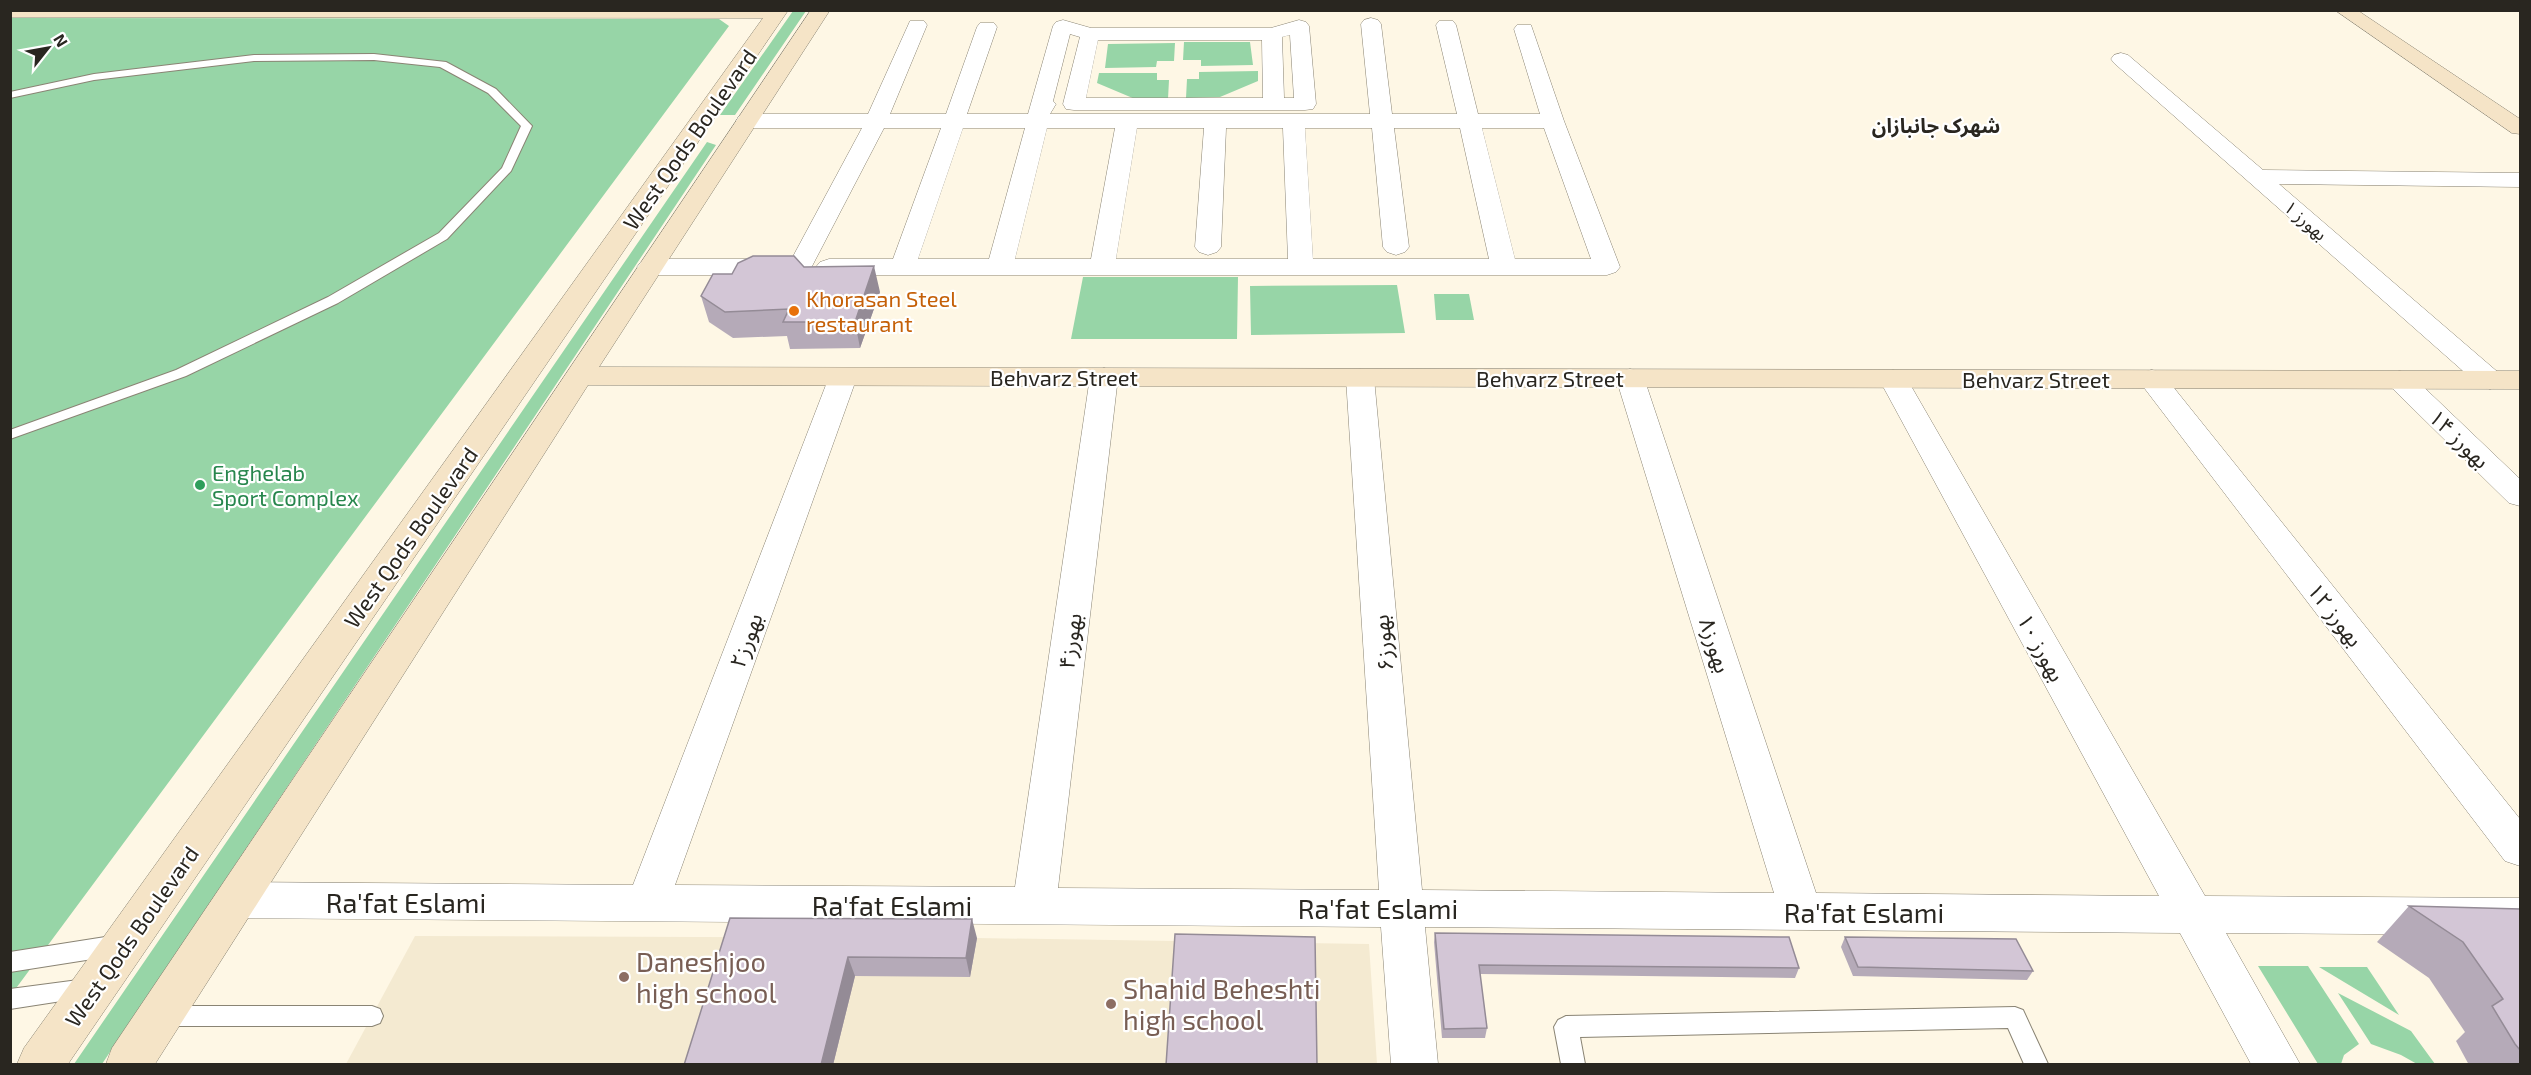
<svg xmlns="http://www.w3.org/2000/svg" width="2531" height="1075" viewBox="0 0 2531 1075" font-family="'Exo 2','Noto Sans Arabic',sans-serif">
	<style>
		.built { fill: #f4ead1 }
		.green { fill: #97d5a7 }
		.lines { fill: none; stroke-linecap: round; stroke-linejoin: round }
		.lane-casing { stroke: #8a8474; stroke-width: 2 }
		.street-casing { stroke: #8a8474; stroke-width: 1 }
		.secondary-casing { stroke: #8a8474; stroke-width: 1 }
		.lane { fill: #fff; fill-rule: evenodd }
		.street { fill: #fff; fill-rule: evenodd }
		.secondary { fill: #f5e4c7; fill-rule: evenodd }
		.wall { fill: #b5aab8 }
		.shaded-wall { fill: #948b96 }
		.building { fill: #d3c6d6; stroke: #948b96; stroke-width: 1.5 }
		.food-dot { fill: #e8710a; stroke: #fff; stroke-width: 2 }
		.leisure-dot { fill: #2e9e5b; stroke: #fff; stroke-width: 2 }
		.education-dot { fill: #8d6e63; stroke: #fff; stroke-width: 2 }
		.labels { text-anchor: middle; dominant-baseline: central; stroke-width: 4.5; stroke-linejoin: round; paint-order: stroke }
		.far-street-label { font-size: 18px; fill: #292620; stroke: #fff }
		.far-neighbourhood-label { font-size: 20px; font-weight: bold; fill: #292620; stroke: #fff }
		.street-label { font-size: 22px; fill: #292620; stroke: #fff }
		.food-label { font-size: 22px; fill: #c56008; stroke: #fff; text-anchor: start }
		.leisure-label { font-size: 22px; fill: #27864d; stroke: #fff; text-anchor: start }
		.near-street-label { font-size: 27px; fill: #292620; stroke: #fff }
		.near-education-label { font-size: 27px; fill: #785e54; stroke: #fff; text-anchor: start }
	</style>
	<rect width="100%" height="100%" fill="#fef7e5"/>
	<!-- built -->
	<path class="built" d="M415,936L977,938L1369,944L1377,1064H346Z"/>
	<!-- green -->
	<path class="green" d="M793,11H806L735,115H720Z
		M11,18L719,19L729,26L11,995Z
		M1184,42H1250L1253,65L1201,66V60H1183Z
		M1175,43L1174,61H1157L1156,67L1105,68L1108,44Z
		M1258,71V81L1220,97L1186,98L1187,79H1199V72Z
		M1099,73H1157V80H1169L1168,99H1135L1097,83Z
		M707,142L716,145L102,1064H74Z
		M1083,277H1238L1237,339H1071Z
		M1397,285L1405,333L1251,335L1250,286Z
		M1434,294H1469L1474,320H1436Z
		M2258,966H2308L2359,1044L2344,1055L2341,1064H2318Z
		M2319,967H2367L2399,1015Z
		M2338,993L2411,1031L2435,1064H2417L2401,1055L2371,1044Z"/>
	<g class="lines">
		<!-- lane casing -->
		<g class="lane-casing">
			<path id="lane" d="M374,54L446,62L496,89L532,126L511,171L447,239L338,303L186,376L10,439V430L176,370L328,297L439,233L502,168L521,126L488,93L440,67L374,60L254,61L94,80L10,98V92L94,74L254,55Z
				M118,935L126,938L129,945L126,952L118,955L10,972V952Z
				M86,979L94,982L97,989L94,996L10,1009V989Z
				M164,1006H372L380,1009L383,1016L380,1023L372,1026H164L156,1023L153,1016L156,1009Z
				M2015,1007L2023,1010L2048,1064H2024L2008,1028L1580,1037L1585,1064H1561L1554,1027L1558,1020L1566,1016Z"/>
		</g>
		<!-- street casing -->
		<g class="street-casing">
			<path id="street" d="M1371,18L1378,20L1381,24L1392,114H1457L1436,25L1439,21H1453L1456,25L1478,114H1540L1514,29L1517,25H1531L1564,121L1620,267L1616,272L1607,275H829L820,272L816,267L820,262L829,259H893L941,128H884L809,272C799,275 791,272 781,275H650L641,272L637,267L641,262L650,259H781L790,262L862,128H747L739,126L736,121L739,116L747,114H868L910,21H924L927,25L890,114H946L977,27L980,23H994L997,27L967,114H1028L1053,26L1056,22L1063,20L1091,28H1271L1299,20L1306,22L1309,26L1316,104L1313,109L1305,110H1074L1066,109L1063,104L1080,37L1070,34L1053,101L1056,104L1050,114H1370L1361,24L1364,20ZM1290,35L1294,98H1284L1282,37ZM1098,40H1262L1263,98H1086ZM963,128H1025L989,259H918ZM1047,128H1115L1091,259H1015ZM1137,128H1204L1195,247L1199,252L1208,255L1217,252L1221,247L1226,128H1283L1288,259H1116ZM1305,128H1372L1383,247L1387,252L1396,255L1405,252L1409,247L1394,128H1460L1489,259H1313ZM1482,128H1544L1591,259H1515Z
				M2121,53L2128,55L2263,170L2520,173V187L2279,184L2500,374L2504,380L2500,386L2490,389L2480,386L2114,63L2111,59L2114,55Z
				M843,368L853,371L857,377L675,885L1015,887L1090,377L1094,371L1104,368L1114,371L1118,377L1058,888L1379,890L1346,378L1350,372L1360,369L1370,372L1374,378L1422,890L1774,893L1616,378L1620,372L1630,369L1640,372L1644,378L1816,893L2159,896L1879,379L1883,373L1893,370L1903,373L1907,379L2205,896L2520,898V935L2226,933L2300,1064H2251L2180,933L1425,927L1438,1064H1391L1381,927L236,918L221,913L215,900L221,887L236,882L633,885L829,377L833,371Z
				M2152,370L2162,373L2520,819V866L2505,861L2142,385L2138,379L2142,373Z
				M2400,371L2410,374L2520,479V506L2509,503L2390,386L2386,380L2390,374Z"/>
		</g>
		<!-- secondary casing -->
		<g class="secondary-casing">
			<path id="secondary" d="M10,10L787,12L68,1064H17L24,1048L763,18L10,17Z
				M811,10H830L599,367L2520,371V389L588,385L155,1064H106L112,1048Z
				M2335,10H2357L2520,119V134L2512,133Z"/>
		</g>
		<!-- lane -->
		<use href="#lane" class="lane"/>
		<!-- street -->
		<use href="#street" class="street"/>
		<!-- secondary -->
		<use href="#secondary" class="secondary"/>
	</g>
	<!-- wall -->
	<path class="wall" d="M804,267L880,292L860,348L790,349L787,336L733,338L709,322L701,296L732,274Z
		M2409,906L2520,909V1065H2469L2456,1041L2465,1032L2429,978L2377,942Z
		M730,918L977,938L970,977L855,976L833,1065H684Z
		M1435,933L1799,968L1795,978L1480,974L1487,1028L1485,1038H1442L1434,942Z
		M1845,937L2033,971L2027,980L1853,976L1841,947Z"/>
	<!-- shaded-wall -->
	<path class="shaded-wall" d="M874,266L880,292L860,348L855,322Z
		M972,919L977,938L970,977L966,958Z
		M848,957L855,976L833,1065H821Z"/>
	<!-- building -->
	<path class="building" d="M753,256H794L804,267L874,266L855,322H783L789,309L725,312L701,296L713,274H732L738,263Z
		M2409,906L2520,909V1050L2515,1044L2492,1006L2503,999L2463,942Z
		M730,918L972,919L966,958L848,957L821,1065H684Z
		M1435,933L1789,937L1799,968L1479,965L1487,1028L1444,1029Z
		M1175,934L1315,937L1317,1065H1166Z
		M1845,937L2016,939L2033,971L1858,967Z"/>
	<!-- markers -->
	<circle class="food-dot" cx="794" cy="311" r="6"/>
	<circle class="leisure-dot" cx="200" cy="485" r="6"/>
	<g class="education-dot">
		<circle cx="624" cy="977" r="6"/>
		<circle cx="1111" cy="1004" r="6"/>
	</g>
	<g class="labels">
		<!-- far-street labels -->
		<g class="far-street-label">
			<text transform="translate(2306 220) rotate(41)">بهورز ۱</text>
		</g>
		<!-- far-neighbourhood labels -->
		<g class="far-neighbourhood-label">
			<text x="1936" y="125">شهرک جانبازان</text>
		</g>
		<!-- street labels -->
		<g class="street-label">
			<text transform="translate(689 139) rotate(-55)">West Qods Boulevard</text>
			<text x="1064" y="377">Behvarz Street</text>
			<text x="1550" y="378">Behvarz Street</text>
			<text x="2036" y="379">Behvarz Street</text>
			<text transform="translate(2460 438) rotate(44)">بهورز ۱۴</text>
			<text transform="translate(410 537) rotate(-55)">West Qods Boulevard</text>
			<text transform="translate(2336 614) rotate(52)">بهورز ۱۲</text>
			<text transform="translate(745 640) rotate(-70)">بهورز۲</text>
			<text transform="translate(1069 641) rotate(-82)">بهورز۴</text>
			<text transform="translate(1382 643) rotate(-95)">بهورز۶</text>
			<text transform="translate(1716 645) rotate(72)">بهورز۸</text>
			<text transform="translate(2042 647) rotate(61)">بهورز ۱۰</text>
			<text transform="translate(131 936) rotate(-55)">West Qods Boulevard</text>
		</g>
		<!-- food labels -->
		<g class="food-label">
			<text x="806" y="298">Khorasan Steel<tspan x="806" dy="25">restaurant</tspan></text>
		</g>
		<!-- leisure labels -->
		<g class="leisure-label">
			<text x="212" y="472">Enghelab<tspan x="212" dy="25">Sport Complex</tspan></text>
		</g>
		<!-- near-street labels -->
		<g class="near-street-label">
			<text x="406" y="902">Ra'fat Eslami</text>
			<text x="892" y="905">Ra'fat Eslami</text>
			<text x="1378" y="908">Ra'fat Eslami</text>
			<text x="1864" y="912">Ra'fat Eslami</text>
		</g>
		<!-- near-education labels -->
		<g class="near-education-label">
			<text x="636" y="961">Daneshjoo<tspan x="636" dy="31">high school</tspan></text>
			<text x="1123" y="988">Shahid Beheshti<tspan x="1123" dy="31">high school</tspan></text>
		</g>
	</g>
	<!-- border -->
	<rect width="2531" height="1075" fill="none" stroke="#292620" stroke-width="24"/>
	<!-- north arrow -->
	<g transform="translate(48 48) rotate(59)" stroke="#ffffff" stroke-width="4.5" paint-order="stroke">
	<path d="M0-4.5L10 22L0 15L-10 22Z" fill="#292620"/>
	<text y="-9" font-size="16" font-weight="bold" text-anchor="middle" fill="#292620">N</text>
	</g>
</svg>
